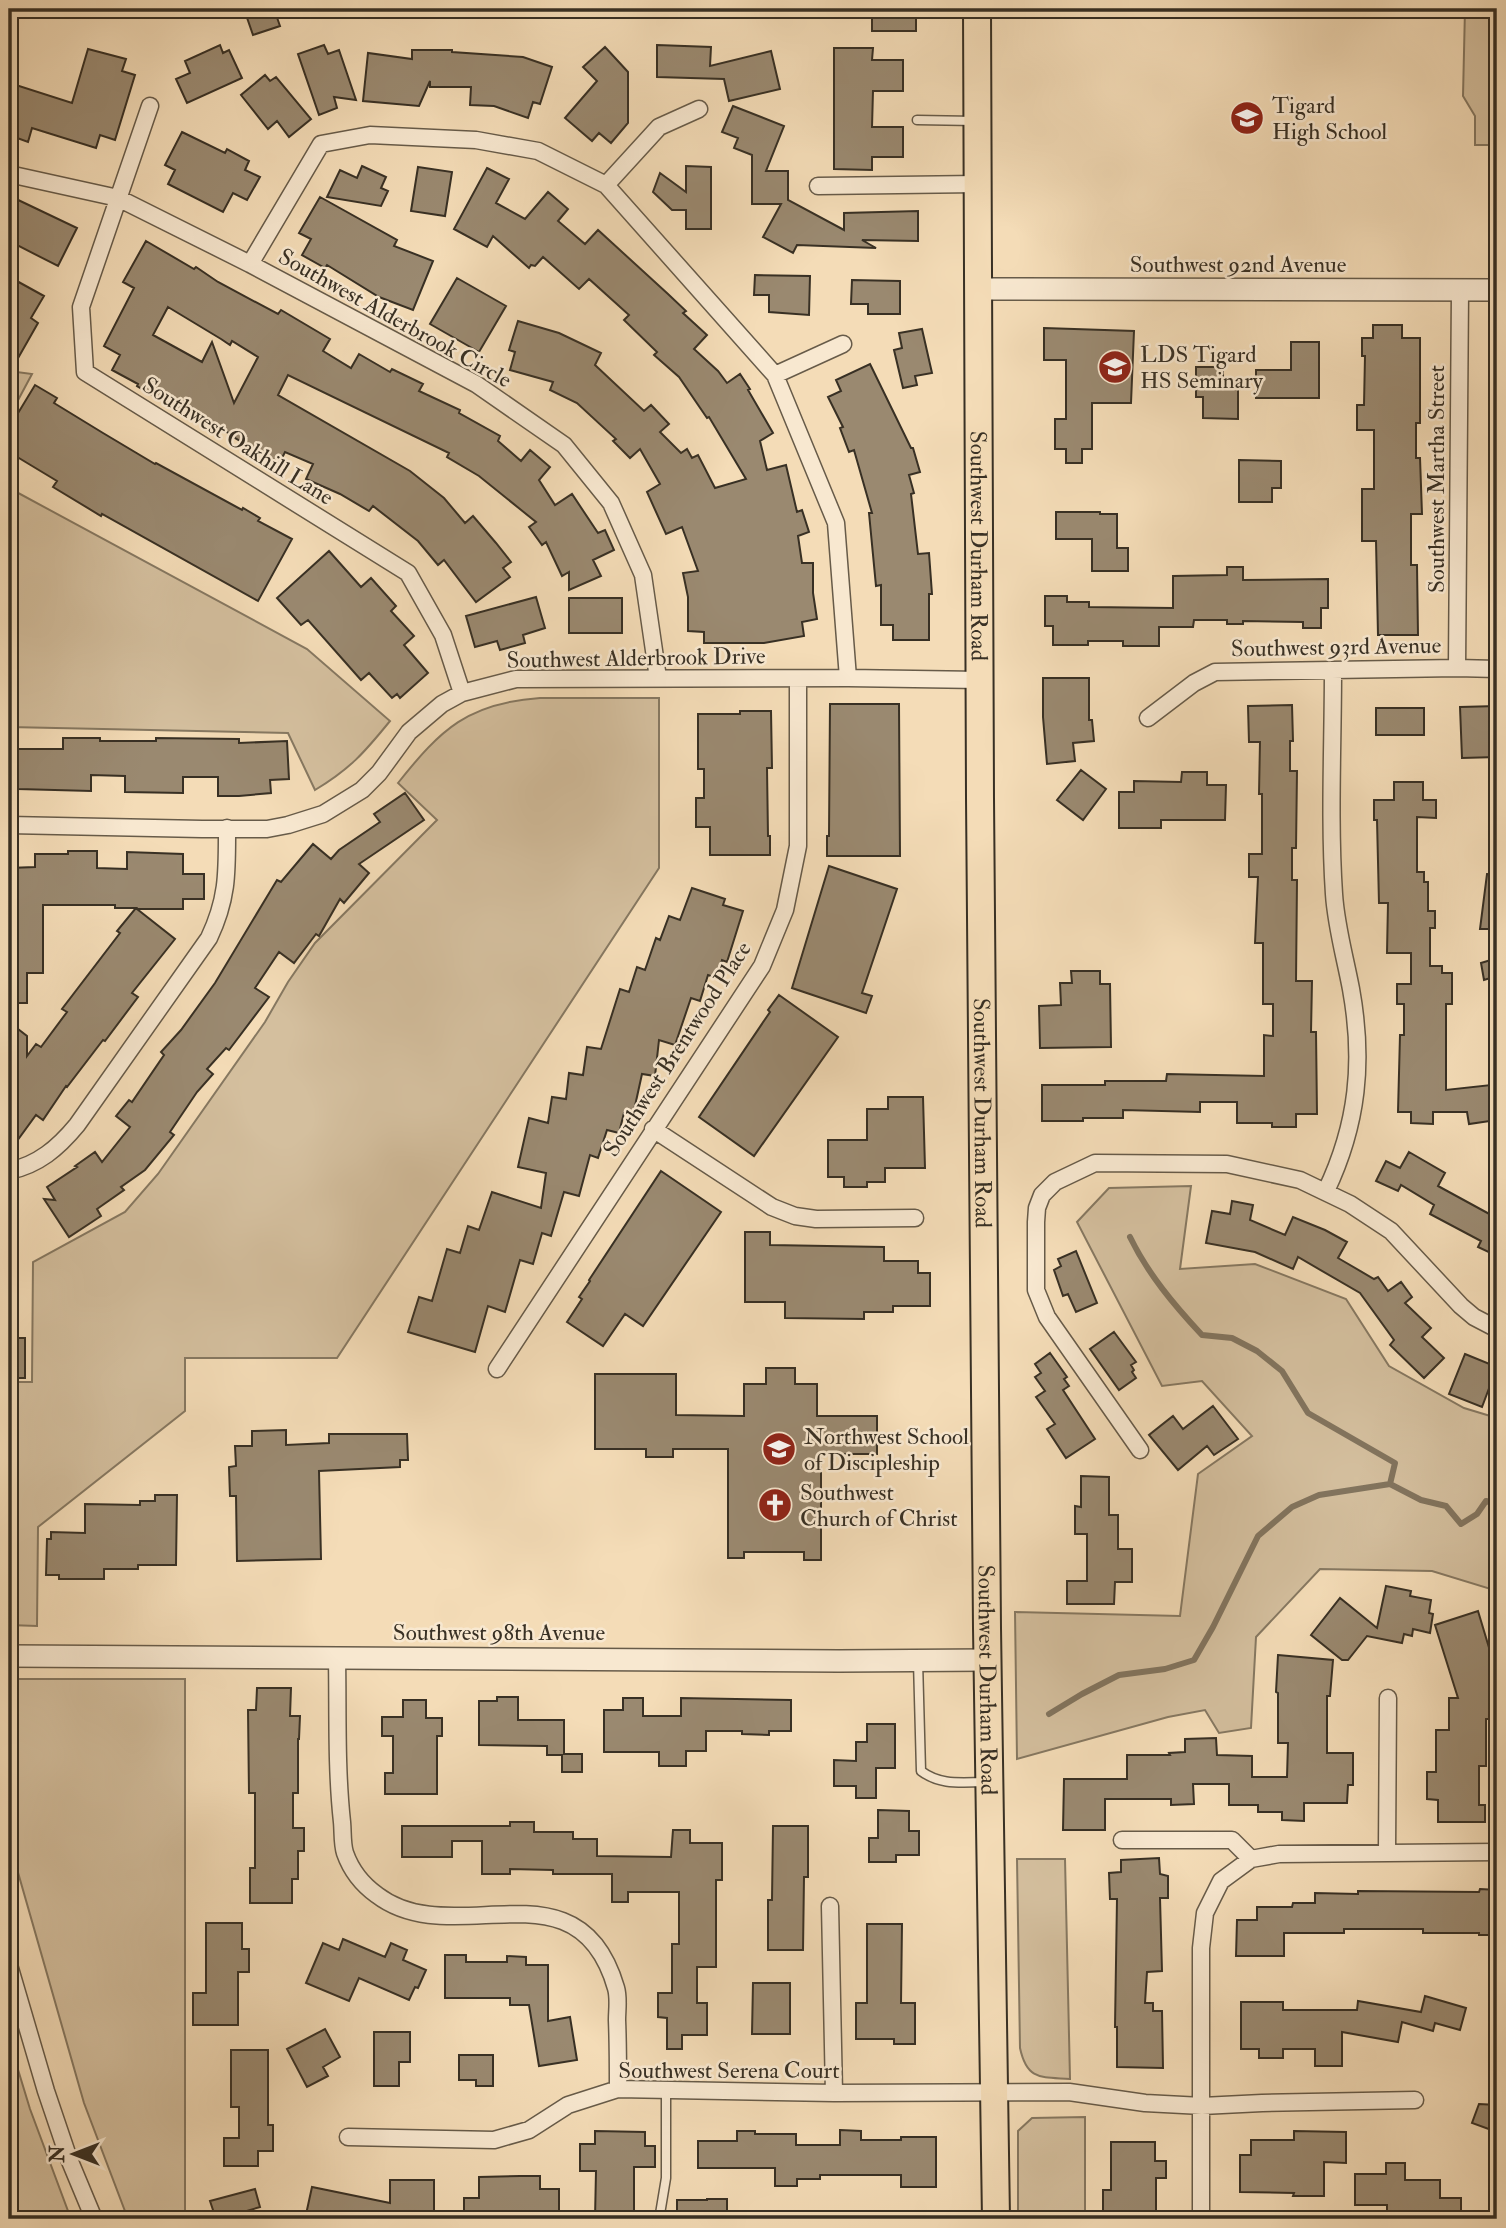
<svg xmlns="http://www.w3.org/2000/svg" width="1506" height="2228" viewBox="0 0 1506 2228" font-family="'IM FELL Double Pica',serif">
	<style>
		.green { fill: #d4bf9e; stroke: #867861; stroke-width: 2 }
		.lines { fill: none; stroke-linecap: round; stroke-linejoin: round }
		.stream { stroke: #82745e; stroke-width: 6 }
		.building { fill: #9a8970; stroke: #383024; stroke-width: 2; fill-rule: evenodd }
		.service-casing { stroke: #675b49; stroke-width: 11 }
		.minor-casing { stroke: #675b49; stroke-width: 19 }
		.tertiary-casing { stroke: #675b49; stroke-width: 24 }
		.primary-casing { stroke: #383024; stroke-width: 30 }
		.service { stroke: #f8e8d0; stroke-width: 8 }
		.minor { stroke: #f8e8d0; stroke-width: 16 }
		.tertiary { stroke: #f8e8d0; stroke-width: 21 }
		.primary { stroke: #f4dcb7; stroke-width: 26 }
		.labels { text-anchor: middle; dominant-baseline: central; stroke-width: 5; stroke-linejoin: round; paint-order: stroke }
		.poi-label { font-size: 23px; fill: #383024; stroke: #f8e8d0; text-anchor: start }
		.street-label { font-size: 23px; fill: #383024; stroke: #f8e8d0 }
	</style>
	<rect width="100%" height="100%" fill="#f4dcb7"/>
	<filter id="stains"><feTurbulence type="fractalNoise" baseFrequency=".00286" numOctaves="4"/><feColorMatrix values="0 0 0 0 .2 0 0 0 0 .09 0 0 0 0 .02 0 0 0 .5 -.17"/></filter>
	<radialGradient id="worn" r=".72"><stop offset=".6" stop-color="#630" stop-opacity="0"/><stop offset="1" stop-color="#630" stop-opacity=".3"/></radialGradient>
	<!-- green -->
	<path class="green" d="M1465,9H1497V145H1475V116L1463,96Z
		M9,371L32,374L9,417Z
		M9,488L307,649L390,721C364,753 350,769 315,790L288,733L9,727Z
		M540,698H659V868L337,1358H185V1411L38,1527L37,1626L9,1625V1382H32L33,1262L125,1212L158,1174L265,1022L288,982L315,943L437,820L398,783C441,729 468,703 540,698Z
		M1191,1186L1180,1269L1255,1264L1346,1299L1389,1366L1464,1408L1497,1418V1591L1432,1571L1320,1569L1256,1637L1251,1728L1219,1733L1205,1710L1168,1717L1017,1759L1015,1612L1180,1616L1198,1474L1252,1436L1202,1381L1162,1386L1077,1222L1109,1188Z
		M9,1679H185V2219H128L84,2103L9,1841Z
		M1017,1859H1065L1070,2079C1042,2077 1027,2081 1020,2048Z
		M9,2040L30,2109L71,2219H9Z
		M1085,2117V2219H1018V2131L1032,2118Z"/>
	<g class="lines">
		<!-- stream -->
		<path class="stream" d="M1130,1237C1148,1274 1174,1305 1202,1335L1232,1338L1257,1351L1282,1371L1308,1413L1395,1463L1390,1484L1421,1500L1446,1506L1461,1524L1477,1514L1486,1501L1497,1504
			M1049,1714L1082,1694L1119,1675L1165,1669L1194,1660L1213,1627L1258,1536L1292,1507L1319,1495L1390,1484"/>
	</g>
	<!-- building -->
	<path class="building" d="M244,9H274L280,26L253,35Z
		M872,9H916V31H872Z
		M220,45L223,53L229,50L242,78L187,103L176,79L190,73L185,61Z
		M324,45L328,54L339,50L356,100L334,97L337,108L319,115L298,54Z
		M657,45L711,47L710,66L771,51L780,89L729,101L724,79L657,77Z
		M605,47L628,72V123L611,143L599,133L592,141L565,118L597,81L583,67Z
		M834,48H873L872,60H903V91H873L872,127H903V157H872V170L834,169Z
		M88,49L126,59L122,71L135,75L115,140L100,135L96,148L32,128L28,142L9,135V107L16,85L72,103Z
		M412,50H452V52L523,57L552,67L540,104L533,102L528,118L494,106L470,105L471,87H430V81L419,106L363,101L368,53L412,59Z
		M265,75L270,81L276,77L311,119L289,137L277,121L268,129L241,95Z
		M733,106L784,126L766,171H788V200L844,230V213L918,211V241L862,240L876,248L797,245L793,253L763,237L781,204H752V155L734,148L738,138L722,132Z
		M182,132L225,153L227,149L249,161L245,170L260,177L247,200L233,193L223,212L168,184L175,170L165,165Z
		M362,166L386,177L381,188L388,191L381,206L327,197L340,170L357,178Z
		M686,166L711,167V229H686V210H672L653,192L660,173L686,192Z
		M418,167L452,172L445,216L411,211Z
		M487,168L509,179L496,203L525,219L548,192L568,209L558,221L585,244L598,230L668,294L686,311L683,313L707,335L694,349L718,371L727,383L740,374L750,389L748,390L773,433L760,441L767,470L786,465L797,512L802,510L809,532L798,536L802,563H813V593L817,619L802,622L804,636L764,643H704V632L688,631V597L683,573L698,571L682,527L666,534L647,492L660,484L640,449L630,458L613,441L616,439L577,403L550,390L553,382L510,370L515,352L509,350L518,321L559,333L601,353L595,365L644,411L651,405L669,424L660,432L681,453L687,449L692,458L698,455L715,488L746,479L709,417L707,418L679,377L654,355L657,352L624,320L629,315L589,279L579,289L543,257L535,266L531,265L529,268L493,236L487,247L454,229Z
		M320,197L397,240L394,246L433,261L413,310L379,297L327,265L325,268L302,255L311,239L299,233Z
		M14,198L77,228L58,266L9,241V208Z
		M146,241L194,269L196,267L218,282L278,314L281,310L330,339L323,351L351,368L359,354L390,372L392,369L423,384L419,391L460,410L459,413L500,436L498,441L521,461L530,450L550,467L539,480L555,505L572,494L598,533L605,530L614,550L593,560L601,576L569,590V572L562,576L546,542L542,545L529,527L536,522L479,476L447,457L449,453L288,375L278,395L410,471L444,498L465,523L473,516L496,543L511,562L503,568L510,577L476,602L444,560L438,565L418,541L373,506L369,511L340,494L306,479L313,464L285,452L279,464L230,435L231,434L176,409L137,386L138,384L112,370L120,355L104,346L134,288L123,282ZM168,307L221,339L230,345L232,341L258,357L234,403L212,342L202,362L153,335Z
		M755,275L810,276L809,315L769,312V295H754Z
		M457,278L506,306L479,352L430,324Z
		M15,280L44,296L31,318L38,323L9,374V291Z
		M852,280L900,281V314H868V304H851Z
		M1373,325H1402V338H1420V423H1416V458H1420L1422,514H1411V565H1417L1418,635H1378L1376,541H1362V489H1374V430H1357V405H1364L1365,356H1362V338H1373Z
		M1044,328L1134,331L1131,403H1092V449H1082V463H1066V449H1055V419H1066V360H1044Z
		M922,329L932,373L915,376L917,385L903,388L894,350L902,348L899,333Z
		M1291,342H1319V398H1256V370H1291Z
		M870,364L911,448H913L920,472L909,475L914,493L911,494L918,554L929,553L932,594H929V640H893V625H881V585L876,586L869,513H872L854,450L849,452L840,428L843,427L828,397L841,391L836,380Z
		M1196,367H1223V385H1238V419L1203,418V397H1196Z
		M35,385L57,398L54,403L103,433L155,464L156,463L242,510L243,508L260,518L258,521L292,539L258,601L102,514L101,516L53,487L57,481L9,452V428Z
		M1239,460L1281,461V488H1272V502H1239Z
		M1056,512H1100V514H1117V548H1128V571H1092V539H1056Z
		M329,551L361,587L371,578L396,606L391,611L414,636L404,645L428,673L400,698L397,694L392,698L369,673L361,680L308,620L301,625L277,598Z
		M1227,567H1243V580L1328,579V608H1321V628H1303V622L1243,621V624H1227V620H1194L1193,627H1159V646H1123V641H1088V645H1053V626H1045V596H1067V602H1089V607L1173,608V576L1227,575Z
		M536,597L545,628L523,635L525,643L500,650L497,641L475,647L466,616Z
		M569,598H622V633H569Z
		M1043,678H1089V720H1092L1094,741L1073,743L1075,761L1047,764L1043,717Z
		M830,704H899L900,856H827V836H829Z
		M1292,705L1293,741H1290V771H1297L1296,848H1292V880H1297L1296,981H1312L1311,1032H1316L1317,1114H1296V1127H1272V1123H1237V1102H1200V1112L1123,1110V1118H1083V1121H1042V1085H1105V1081H1166L1167,1074L1264,1076V1035L1273,1036V1004H1263V943H1255L1258,877H1249V854H1262V794H1259L1260,742H1249L1248,706Z
		M1497,706V757L1462,758L1460,707Z
		M1376,708H1424V735H1376Z
		M740,711H771L772,768H767L768,836H770V855H710V827H696V798H704V769H698V714H740Z
		M63,738H100V741H156V738L239,739V743L287,741L289,779L270,780L271,793L239,796H218V777H183V793L125,792V776L91,775V791L18,789V749H63Z
		M1081,770L1106,789L1083,820L1057,800Z
		M1182,772H1207V785H1226L1225,820H1161V828H1119V792H1134V781L1181,782Z
		M1394,782H1423V800H1436V818L1417,817V872H1424V882H1428V911H1435V928H1430V966H1442V973H1452V1004H1446V1090L1491,1085L1493,1096L1497,1095V1120L1469,1124L1467,1112H1433V1124L1411,1123V1112H1398L1400,1035H1404V1004H1397V984H1411V953H1387L1388,903H1379L1377,820H1374V800H1394Z
		M405,793L424,820L359,864L369,873L344,903L340,899L319,936L316,934L294,963L279,952L255,988L269,997L229,1050L226,1048L207,1069L213,1074L197,1092L170,1132L174,1135L145,1170L121,1187L124,1190L97,1209L101,1216L69,1237L44,1199L55,1200L47,1187L77,1167L75,1166L95,1152L102,1162L130,1127L116,1116L129,1100L132,1102L164,1055L161,1052L181,1030L215,983L277,880L281,882L313,844L331,859L339,850L380,822L374,814Z
		M68,851H97V868L127,869V852L183,854V874H204V899H183V909H137L175,939L132,993L138,997L105,1041L103,1040L67,1087L66,1086L43,1120L36,1115L9,1152V1022L27,1036V1056L36,1044L41,1047L67,1012L62,1009L120,933L117,931L136,908H115V905H43V973H27V1003H9V868L35,867V854H68Z
		M829,866L897,889L862,993L872,996L866,1013L792,988Z
		M1487,874L1497,875V929H1480Z
		M692,888L725,899L723,905L743,911L727,962L722,960L717,978L708,975L700,1001L691,998L675,1045L659,1040L655,1076L642,1074L633,1115L624,1113L619,1133L607,1130L598,1158L590,1155L579,1196L564,1192L551,1236L542,1233L533,1264L520,1260L505,1312L488,1306L475,1352L408,1332L419,1297L432,1301L447,1249L460,1253L468,1226L479,1230L492,1192L541,1208L546,1173L518,1167L529,1118L548,1123L552,1097L566,1099L569,1073L583,1075L587,1047L601,1049L620,989L629,992L637,967L645,970L656,938L660,940L669,916L680,920Z
		M1497,958V976L1484,980L1481,963Z
		M1071,971H1100V984H1110L1111,1047L1040,1048L1039,1006L1061,1005L1060,983H1072Z
		M779,995L838,1037L754,1156L699,1117L770,1012L768,1010Z
		M888,1097H923L925,1168H885V1182H867V1187H844V1177H828V1140H867V1109H888Z
		M1409,1152L1445,1173L1438,1186L1493,1216L1497,1207V1256L1478,1247L1481,1241L1430,1214L1434,1205L1401,1185L1398,1191L1376,1181L1386,1161L1400,1168Z
		M661,1171L721,1212L643,1326L625,1314L603,1346L567,1322L582,1299L579,1297L590,1281L589,1280Z
		M1232,1201L1253,1205L1250,1220L1285,1235L1293,1217L1325,1230L1347,1242L1338,1258L1374,1279L1378,1277L1388,1291L1401,1282L1412,1297L1405,1303L1431,1328L1422,1337L1444,1358L1424,1378L1390,1345L1394,1340L1360,1293L1298,1257L1293,1269L1255,1252L1206,1243L1212,1211L1230,1214Z
		M745,1232H770V1245L884,1247V1261H918V1273H930V1306H893V1312H864V1319L785,1318V1302H745Z
		M1076,1251L1097,1303L1076,1312L1068,1294L1063,1296L1054,1270L1061,1266L1058,1259Z
		M1114,1332L1136,1362L1131,1365L1134,1370L1132,1372L1136,1378L1119,1390L1090,1349Z
		M9,1338H25V1378H9Z
		M1050,1353L1067,1377L1064,1379L1069,1386L1063,1390L1095,1439L1066,1458L1047,1429L1055,1424L1036,1397L1045,1391L1035,1377L1041,1373L1035,1364Z
		M1465,1354L1497,1367L1482,1407L1449,1394Z
		M766,1368H795V1384H817V1416H877V1454H821V1560H804V1552H744V1558H728V1449H673V1457H646V1449H595V1374H676V1415L744,1416V1384H766Z
		M1213,1406L1238,1439L1214,1455L1207,1446L1178,1470L1149,1435L1173,1416L1183,1429Z
		M286,1430V1445L329,1443V1434H407L408,1460H400V1467L319,1471L321,1559L237,1561L236,1496H230L229,1467L236,1466L235,1446H252V1431Z
		M1081,1476L1109,1477V1515H1118V1549H1132V1582H1115L1114,1604H1067V1581H1087V1534H1075V1506L1081,1507Z
		M155,1495H177L176,1565H138V1569H104V1579H59V1575H46L47,1539H51V1532L85,1533V1504L140,1505V1501H155Z
		M1386,1586L1411,1591L1410,1596L1431,1600L1429,1613L1433,1614L1430,1633L1413,1629L1412,1636L1404,1634L1402,1643L1367,1636L1348,1660H1342L1311,1635L1340,1598L1377,1628Z
		M1478,1611L1493,1661L1492,1719H1486V1766H1479V1805H1485V1822H1438V1800L1427,1799V1772H1436V1730H1449V1698H1458L1435,1625Z
		M1278,1655L1333,1660L1330,1696H1327V1753H1353V1785H1348L1347,1803H1304V1821L1282,1820V1812H1258V1805H1229V1784H1193L1194,1804L1171,1805V1799H1105V1830H1063L1064,1779H1127V1755H1170L1169,1753L1185,1752V1739L1216,1738L1217,1755L1252,1756V1777H1287L1288,1743H1278V1693L1276,1692Z
		M257,1688H291L290,1716H300L299,1739H298V1793H293V1828H304V1851H298V1879H292V1903H250V1868H255V1793H249L248,1710H256Z
		M497,1697H518V1720H564V1754H582V1772H562V1755H547V1746L479,1745V1701H497Z
		M623,1698H643V1716H681V1698L791,1700V1731H769V1735L742,1734V1731H706V1751H686V1766H659V1752H604V1710H623Z
		M403,1700H426V1718H442V1736H437V1794H385V1773H393V1736H382V1717H403Z
		M867,1724H895V1768H876V1798H856V1786H834V1760L856,1761V1742H867Z
		M878,1810L909,1811V1831H919V1855H896V1862H869V1838H878Z
		M510,1822H534V1832H573V1839H597V1856L671,1857L673,1830H690V1843H722V1880H716V1967H697V2003H707V2035H682V2049H667V2018L658,2017V1993H672V1944H679V1892H628V1902H612V1874H553V1870L510,1869V1874H482V1841H452V1857H402V1826H510Z
		M773,1826H808V1877H804L803,1950H768V1900H772Z
		M1159,1858L1160,1874L1168,1876V1898H1160L1162,1971L1147,1972L1145,2003H1153V2011H1162L1163,2068L1117,2067V2027H1115L1117,1899H1110L1109,1873L1121,1872V1860Z
		M1480,1889L1497,1890V1935H1479V1933H1423V1929H1344V1933H1284V1956H1236L1237,1920H1257V1907H1292L1293,1903H1315V1893L1358,1894V1891L1479,1892Z
		M206,1923H242V1949H249V1972H238V2025H193V1993H206Z
		M867,1924H902L901,2003H915V2044H894V2039H856V2003H867Z
		M343,1939L385,1957L391,1943L407,1950L403,1960L426,1970L418,1988L415,1987L409,2000L359,1978L349,2001L306,1983L323,1943L339,1950Z
		M445,1955H466V1962H507V1956L526,1957V1965H548V2021L570,2017L577,2060L539,2066L529,2005H510V1998H445Z
		M753,1983H790V2034H752Z
		M1425,1996L1466,2008L1460,2030L1435,2023L1433,2031L1402,2022L1398,2042L1342,2032V2066H1315V2049H1283V2058H1259V2049H1241V2002H1283V2010H1357L1358,2001L1421,2012Z
		M325,2029L340,2057L323,2067L328,2076L307,2087L287,2049Z
		M374,2032H410V2062H399V2086H374Z
		M231,2050H268V2125H273V2151H258V2166H224V2138H239V2107H231Z
		M459,2055H493V2086H476V2080H459Z
		M1479,2104L1497,2105V2132L1472,2123Z
		M840,2130L861,2131V2140H901V2137H936V2187H901V2175H820V2179H797V2186H775V2168H698V2141H737V2131H755V2134H796V2145H840Z
		M595,2131L645,2132V2146H655V2167H634V2214H622V2219H595L596,2171H580V2144H595Z
		M1294,2131L1346,2132V2163L1324,2162V2196H1293L1294,2193L1240,2192V2155H1251V2140H1294Z
		M1111,2142H1155V2161H1166V2178H1156V2219H1103V2190H1111Z
		M1386,2163H1405V2180H1440V2198H1461V2219H1387V2205H1355V2174H1386Z
		M520,2176H540V2189H559V2219H464V2198H479V2177Z
		M390,2180H434V2215H369L368,2219H305L312,2187L390,2203Z
		M255,2189L260,2207L240,2213L242,2219H216L210,2201Z
		M707,2199H727V2219H677V2200H707Z"/>
	<g class="lines">
		<!-- service casing -->
		<g class="service-casing">
			<path id="service" d="M917,120L975,121
				M918,1661L921,1771C941,1786 962,1782 987,1782
				M660,2214L666,2178V2090"/>
		</g>
		<!-- minor casing -->
		<g class="minor-casing">
			<path id="minor" d="M150,106L81,307L85,372L408,573L443,635L462,693
				M9,174L118,198L250,264L476,384L564,445L611,503L643,575L658,678
				M606,185L659,127L699,109
				M818,186L978,184
				M250,264L321,144L370,135L476,140L538,151L606,185L775,375L836,523L848,678
				M775,375L843,344
				M1457,668L1460,291
				M1148,718L1194,683L1215,672L1457,668L1497,669
				M9,825L202,829H267L288,825L323,814L362,790L379,773L409,732L442,704L462,693L516,679L848,678L980,680
				M653,1129L772,1207L795,1216L816,1219L915,1218
				M9,1171C38,1165 58,1148 77,1125L209,938C228,898 227,872 227,828
				M1326,1191C1358,1124 1364,1061 1351,989C1345,957 1336,926 1334,894C1329,820 1333,744 1333,670
				M497,1369L762,966L785,910L798,846V679
				M1140,1450L1047,1317L1036,1290V1222L1037,1208L1042,1195L1055,1182L1095,1163L1227,1164L1300,1180L1350,1204L1391,1231L1461,1306L1474,1317L1497,1329
				M337,1657C338,1712 336,1767 342,1822C343,1832 342,1844 345,1853C351,1870 363,1885 377,1895C454,1954 578,1856 616,1988C619,1998 617,2010 617,2020C618,2043 618,2066 618,2089
				M1122,1840H1232L1251,1859
				M1387,1852L1388,1698
				M830,1906L834,2093
				M9,1965L46,2091L69,2159L94,2219
				M348,2137L494,2140L529,2130L568,2105L618,2089L834,2093L1069,2092L1145,2103L1202,2106L1262,2103L1415,2100
				M1201,2219V1948L1205,1913L1221,1881L1251,1859L1279,1854L1497,1852"/>
		</g>
		<!-- tertiary casing -->
		<g class="tertiary-casing">
			<path id="tertiary" d="M978,289L1497,290
				M9,1656L839,1661L988,1660"/>
		</g>
		<!-- primary casing -->
		<g class="primary-casing">
			<g id="primary">
				<path id="s1" d="M977,9L980,798L987,1628L996,2219"/>
			</g>
		</g>
		<!-- service -->
		<use href="#service" class="service"/>
		<!-- minor -->
		<use href="#minor" class="minor"/>
		<!-- tertiary -->
		<use href="#tertiary" class="tertiary"/>
		<!-- primary -->
		<use href="#primary" class="primary"/>
	</g>
	<!-- icons -->
	<defs>
		<g id="school-disc" transform="scale(1.75)"><circle r="9.5" fill="#8f2418" stroke="#f8e8d0"/><path d="M0-5L7-2L0 1L-7-2ZM-4 1L0 2.5L4 1V4Q0 6-4 4Z" fill="#fff"/></g>
		<g id="church-disc" transform="scale(1.75)"><circle r="9.5" fill="#8f2418" stroke="#f8e8d0"/><path d="M-1.2-6h2.4v3.5h3.3v2.4h-3.3V6h-2.4V-.1h-3.3v-2.4h3.3Z" fill="#fff"/></g>
	</defs>
	<g fill-rule="evenodd">
		<use href="#school-disc" x="1247" y="118"/>
		<use href="#school-disc" x="1115" y="367"/>
		<use href="#school-disc" x="779" y="1449"/>
		<use href="#church-disc" x="775" y="1505"/>
	</g>
	<g class="labels">
		<!-- poi labels -->
		<g class="poi-label">
			<text x="1272" y="105">Tigard<tspan x="1272" dy="26">High School</tspan></text>
			<text x="1140" y="354">LDS Tigard<tspan x="1140" dy="26">HS Seminary</tspan></text>
			<text x="804" y="1436">Northwest School<tspan x="804" dy="26">of Discipleship</tspan></text>
			<text x="800" y="1492">Southwest<tspan x="800" dy="26">Church of Christ</tspan></text>
		</g>
		<!-- street labels -->
		<g class="street-label">
			<text x="1238" y="264">Southwest 92nd Avenue</text>
			<text transform="translate(395 318) rotate(29)">Southwest Alderbrook Circle</text>
			<text transform="translate(238 441) rotate(32)">Southwest Oakhill Lane</text>
			<text transform="translate(1436 479) rotate(-90)">Southwest Martha Street</text>
			<text stroke="none"><textPath href="#s1" startOffset="537">Southwest Durham Road</textPath></text>
			<text transform="translate(1336 647) rotate(-1)">Southwest 93rd Avenue</text>
			<text transform="translate(636 658) rotate(-1)">Southwest Alderbrook Drive</text>
			<text transform="translate(677 1049) rotate(-57)">Southwest Brentwood Place</text>
			<text stroke="none"><textPath href="#s1" startOffset="1104">Southwest Durham Road</textPath></text>
			<text x="499" y="1632">Southwest 98th Avenue</text>
			<text stroke="none"><textPath href="#s1" startOffset="1671">Southwest Durham Road</textPath></text>
			<text x="729" y="2070">Southwest Serena Court</text>
		</g>
	</g>
	<!-- margin -->
	<rect width="1506" height="2228" fill="none" stroke="#f4dcb7" stroke-width="35"/>
	<rect x="10" y="10" width="1485" height="2207" fill="none" stroke="#383024" stroke-width="3.5"/>
	<rect x="18" y="18" width="1471" height="2193" fill="none" stroke="#383024" stroke-width="2"/>
	<!-- north arrow -->
	<g transform="translate(74 2154) rotate(270)" stroke="#f8e8d0" stroke-width="5" paint-order="stroke">
	<path d="M0-5L12 26L0 18L-12 26Z" fill="#383024"/>
	<text y="-10" font-size="19" font-weight="bold" text-anchor="middle" fill="#383024">N</text>
	</g>
	<rect width="100%" height="100%" filter="url(#stains)"/>
	<rect width="100%" height="100%" fill="url(#worn)"/>
</svg>
